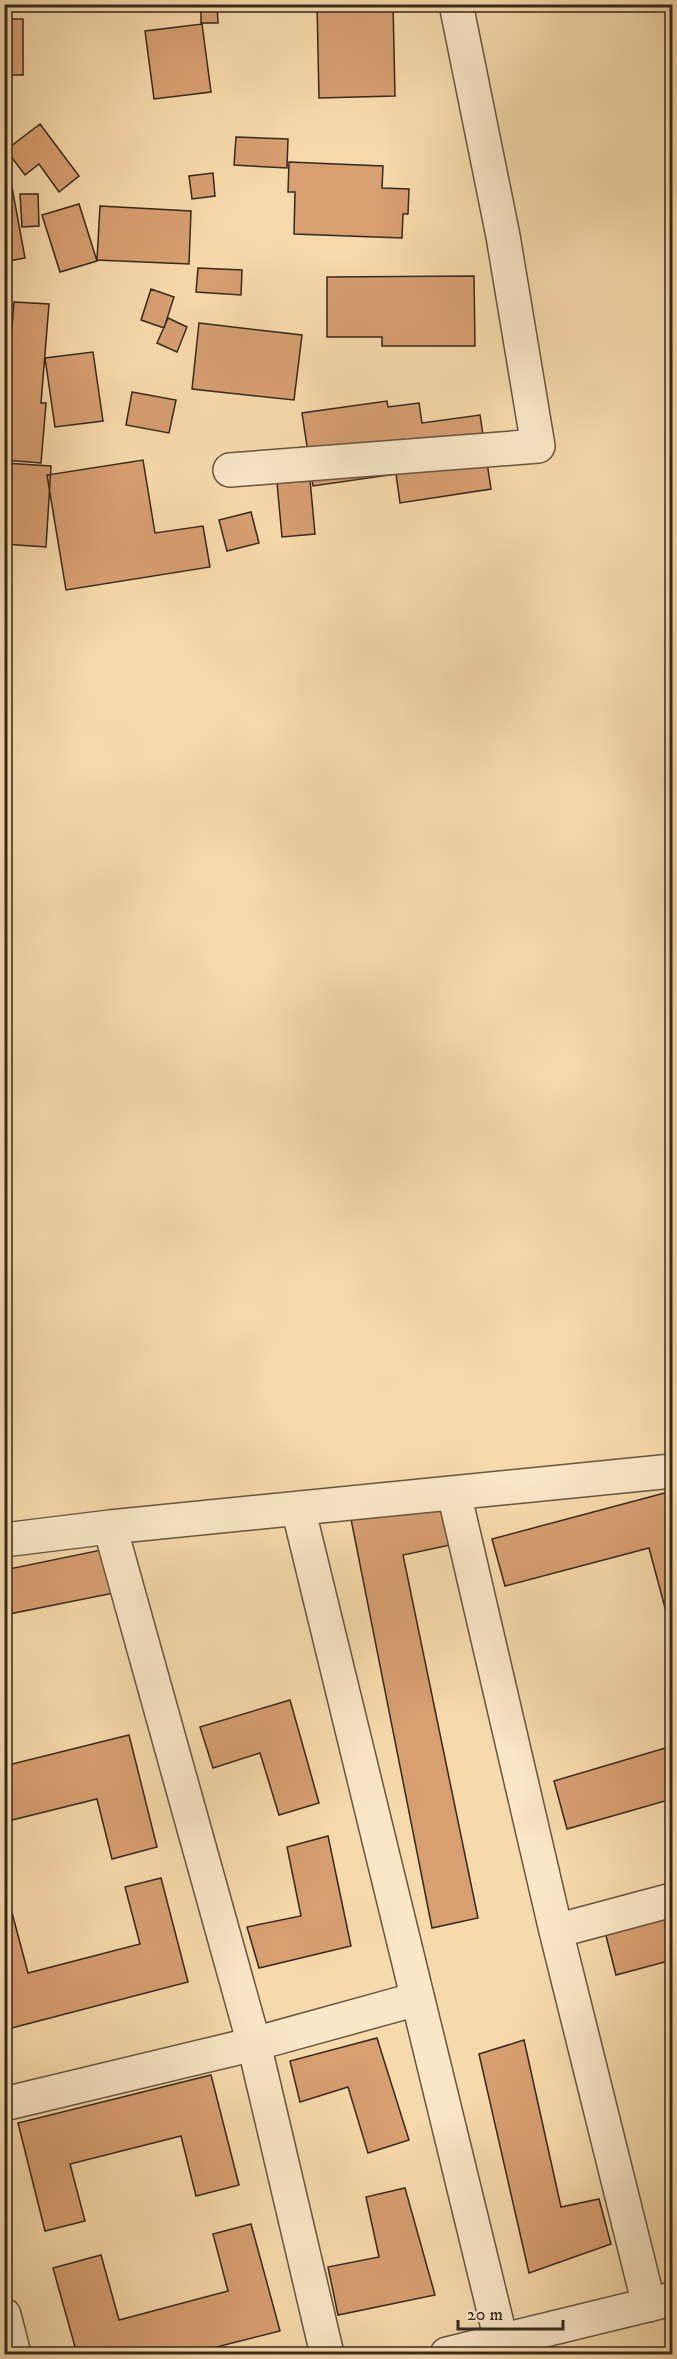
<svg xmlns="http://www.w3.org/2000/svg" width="677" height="2359" viewBox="0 0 677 2359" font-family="'IM FELL DW Pica',serif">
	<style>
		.building { fill: #d89f71; stroke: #34291f; stroke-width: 1.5 }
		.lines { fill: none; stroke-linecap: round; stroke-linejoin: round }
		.minor-casing { stroke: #655542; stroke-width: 36 }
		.minor { stroke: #fae7c8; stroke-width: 33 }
	</style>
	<rect width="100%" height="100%" fill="#f7daab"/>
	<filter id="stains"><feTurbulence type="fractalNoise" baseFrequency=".00333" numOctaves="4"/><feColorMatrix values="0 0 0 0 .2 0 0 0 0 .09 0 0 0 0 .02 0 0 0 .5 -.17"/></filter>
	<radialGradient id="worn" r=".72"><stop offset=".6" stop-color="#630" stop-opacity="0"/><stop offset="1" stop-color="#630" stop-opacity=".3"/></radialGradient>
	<!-- building -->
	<path class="building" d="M201,4H217L218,23H201Z
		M317,4H393L395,96L319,98Z
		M4,19H23V75H4Z
		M202,24L211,92L154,99L145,31Z
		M40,124L79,176L59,192L39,164L25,175L6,150Z
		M236,137L288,139L287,168L234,165Z
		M289,162L383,166L382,188L409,189L408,214H403L402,238L294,234L295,192H288Z
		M213,173L215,196L192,199L189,176Z
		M11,182L25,258L4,262V183Z
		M20,194H38L39,226L22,227Z
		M79,204L97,261L60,272L42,215Z
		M100,206L191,211L189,264L97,260Z
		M198,268L242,270L241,295L196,292Z
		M474,276L475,346H382V337H327V277Z
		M151,289L174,297L164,328L141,320Z
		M14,302L49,304L41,403H46L41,463L4,460V326L12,327Z
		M168,318L187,327L177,352L157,343Z
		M199,323L302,335L294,400L192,389Z
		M93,352L103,421L55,427L45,358Z
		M132,392L176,400L169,433L126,425Z
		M387,401L388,407L419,403L422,423L480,415L491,489L400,503L396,474L313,486L302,413Z
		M307,447L315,534L282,537L274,450Z
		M143,460L155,533L203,526L210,567L66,590L47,475Z
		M4,463L51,466L46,547L4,544Z
		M251,512L259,543L227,551L219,520Z
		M672,1491V1634L649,1548L505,1586L492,1539Z
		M449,1502L455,1544L403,1555L478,1918L432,1928L351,1519Z
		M101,1550L114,1593L4,1615V1570Z
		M290,1700L319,1803L279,1815L260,1753L213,1768L200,1727Z
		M129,1735L157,1847L112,1859L97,1799L4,1822V1766Z
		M672,1746V1799L567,1829L554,1781Z
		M328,1836L351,1946L259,1968L247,1927L301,1916L287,1847Z
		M161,1878L188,1982L4,2030V1911L11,1909L28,1973L140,1944L125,1887Z
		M672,1910V1960L616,1975L604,1928Z
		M377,2038L409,2140L368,2153L348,2087L300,2102L290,2061Z
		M524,2040L561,2207L599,2199L611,2244L529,2273L479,2054Z
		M211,2075L239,2185L196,2196L181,2136L70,2164L85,2221L45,2231L18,2123Z
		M405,2188L435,2295L338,2315L328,2267L379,2257L366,2197Z
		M251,2224L280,2331L189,2354H77L53,2268L101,2255L119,2320L228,2291L213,2234Z"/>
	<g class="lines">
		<!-- minor casing -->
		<g class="minor-casing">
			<path id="minor" d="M230,470L538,446L503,236L456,4
				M454,1493L556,1931L649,2305
				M298,1508L501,2340
				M110,1527L254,2044L327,2354
				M4,1540L110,1527L672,1471
				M556,1931L672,1900
				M4,2104L254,2044L417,1999
				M4,2315L14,2354
				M447,2354L672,2299"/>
		</g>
		<!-- minor -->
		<use href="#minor" class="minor"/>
	</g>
	<!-- margin -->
	<rect width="677" height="2359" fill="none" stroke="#f7daab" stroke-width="24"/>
	<rect x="6" y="6" width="665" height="2347" fill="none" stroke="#34291f" stroke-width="3"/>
	<rect x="12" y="12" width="653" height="2335" fill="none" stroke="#34291f" stroke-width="1.5"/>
	<!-- scale -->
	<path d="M458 2320v9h105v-9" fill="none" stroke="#34291f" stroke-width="3"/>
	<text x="467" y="2320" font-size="18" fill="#34291f" stroke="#fae7c8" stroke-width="4.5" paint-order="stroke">20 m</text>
	<rect width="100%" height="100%" filter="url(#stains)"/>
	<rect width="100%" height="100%" fill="url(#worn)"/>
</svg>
